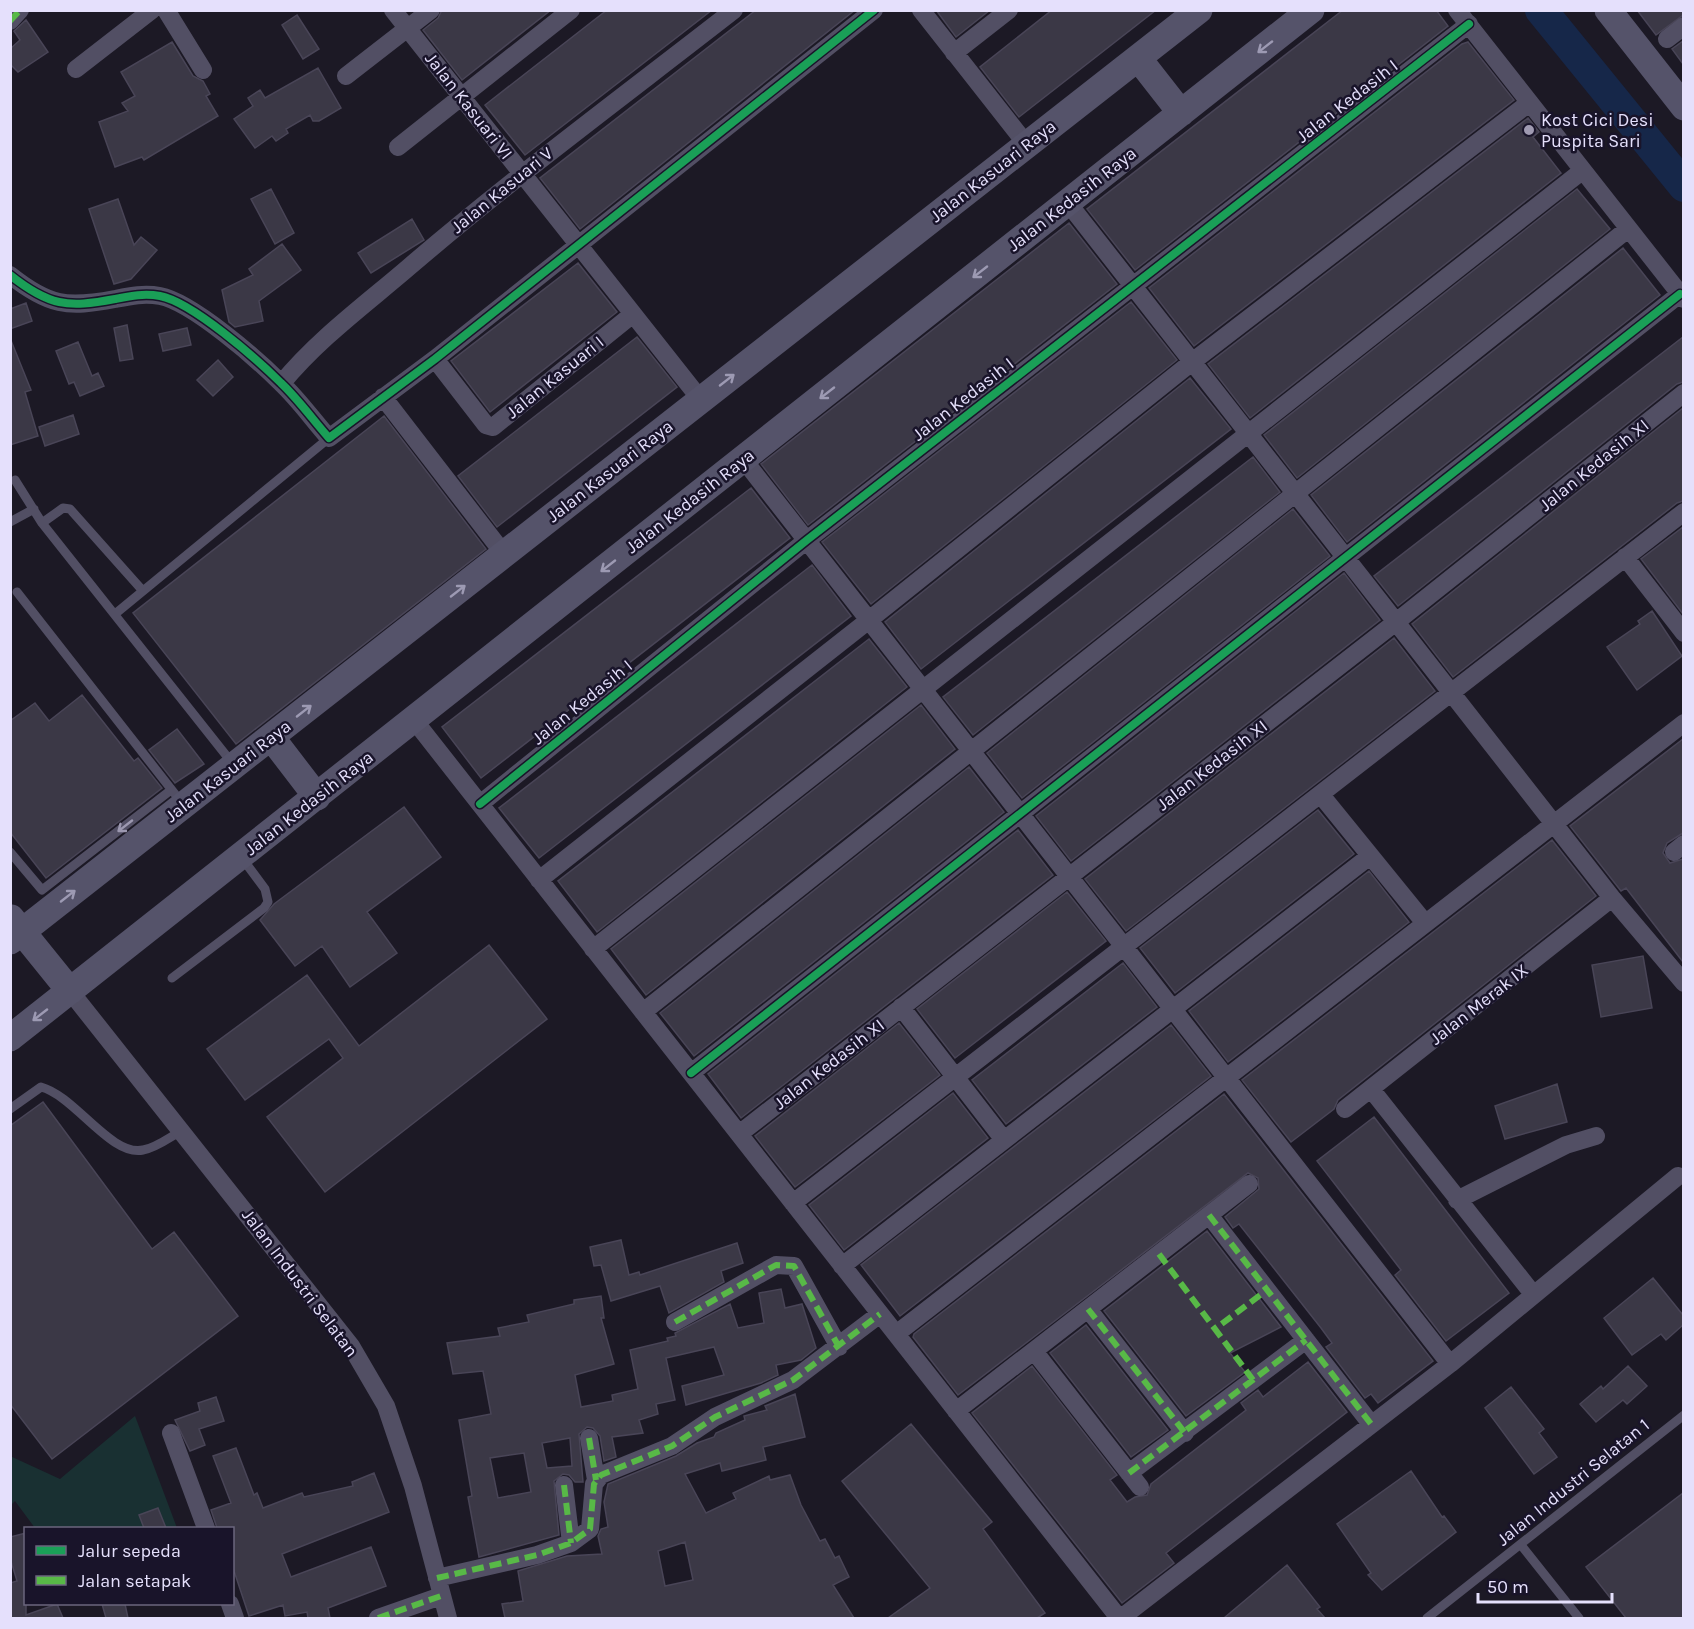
<svg xmlns="http://www.w3.org/2000/svg" width="1694" height="1629" viewBox="0 0 1694 1629" font-family="Karla,sans-serif">
	<style>
		.green { fill: #193032 }
		.lines { fill: none; stroke-linecap: round; stroke-linejoin: round }
		.river { stroke: #162749; stroke-width: 32 }
		.building { fill: #3b3846; stroke: #494557; stroke-width: 1.5; fill-rule: evenodd }
		.lane { stroke: #524f64; stroke-width: 9 }
		.street { stroke: #524f64; stroke-width: 18 }
		.secondary { stroke: #55536a; stroke-width: 27 }
		.quiet { stroke: #58b947; stroke-width: 6; stroke-dasharray: 12 6; stroke-linecap: butt }
		.cycleway-casing { stroke: #19142a; stroke-width: 11 }
		.cycleway { stroke: #1a9f57; stroke-width: 8 }
		.oneway { stroke: #9d9ab3 }
		.oneway2 { stroke: #9c98b0 }
		.poi-dot { fill: #9f9ab1; stroke: #19142a; stroke-width: 2 }
		.labels { text-anchor: middle; dominant-baseline: central; stroke-width: 5; stroke-linejoin: round; paint-order: stroke }
		.street-label { font-size: 18px; fill: #e5e0fc; stroke: #19142a }
		.poi-label { font-size: 18px; fill: #e5e0fc; stroke: #19142a; text-anchor: start }
	</style>
	<rect width="100%" height="100%" fill="#1c1925"/>
	<!-- green -->
	<path class="green" d="M135,1416L177,1528H35L15,1501L11,1505L10,1456L60,1479Z"/>
	<g class="lines">
		<!-- river -->
		<path class="river" d="M1541,10L1684,186"/>
	</g>
	<!-- building -->
	<path class="building" d="M442,10H551L462,80L423,30L438,18Z
		M607,10H712L525,155L485,105Z
		M756,10H855L580,229L540,178Z
		M936,10H990L956,37Z
		M1052,10H1156L1019,117L980,67Z
		M1343,10H1436L1448,26L1135,270L1087,209Z
		M1637,10H1683V15L1656,35Z
		M297,15L319,49L303,59L282,25Z
		M26,20L48,52L18,72L10,64V49L20,40L14,31Z
		M1683,41V64L1672,49Z
		M172,42L193,76L203,81L210,94L206,96L218,116L144,160L142,157L115,167L99,122L128,111L122,103L135,96L121,72Z
		M1468,42L1514,100L1194,346L1149,288L1462,44Z
		M318,68L341,108L319,121H313L310,115L286,129L288,133L276,141L272,136L255,148L234,119L253,106L248,98L260,90L265,98Z
		M1528,118L1539,132L1533,137L1561,173L1250,418L1208,364Z
		M271,189L294,233L275,244L251,199Z
		M1577,189L1610,229L1297,478L1264,435Z
		M118,199L134,245L141,237L157,250L131,279L114,284L89,209Z
		M412,219L424,240L371,273L358,253Z
		M1069,223L1117,284L808,525L761,464Z
		M282,244L301,270L259,301L263,321L235,327L229,322L222,290L253,275L249,269Z
		M1623,248L1660,295L1347,542L1311,495Z
		M578,263L617,312L490,412L451,361Z
		M1131,302L1177,360L871,604L822,542Z
		M26,303L32,321L10,329V309Z
		M127,325L133,359L120,361L114,328Z
		M187,328L191,345L163,351L159,334Z
		M637,337L677,387L497,527L458,476Z
		M1683,337V382L1677,384L1398,606L1374,576Z
		M10,338L31,390L25,392L38,436L10,445Z
		M78,342L92,376L98,373L104,386L80,396L74,382L69,384L56,351Z
		M218,360L233,377L213,396L197,380Z
		M1190,378L1231,429L921,669L885,622Z
		M1683,408V501L1677,503L1453,677L1412,624Z
		M73,415L79,434L45,446L39,427Z
		M384,416L486,549L236,744L133,613Z
		M1253,457L1280,492L973,735L943,697Z
		M751,488L790,538L481,778L442,727Z
		M1293,509L1330,556L1022,798L987,753Z
		M1683,527V614L1641,559Z
		M812,565L851,616L539,858L499,808Z
		M1344,573L1380,620L1071,861L1036,816Z
		M1652,611L1682,656L1637,690L1607,647L1640,624L1638,621Z
		M1394,638L1435,691L1126,931L1085,879Z
		M869,639L907,687L597,932L558,881Z
		M82,695L134,761L138,758L162,788L46,878L10,832V721L35,703L49,721Z
		M921,705L955,749L646,995L611,949Z
		M177,729L204,764L175,783L149,750Z
		M1683,739V833L1667,843L1663,853L1670,863L1683,859V962L1626,888L1621,891L1570,826Z
		M969,767L1004,812L694,1056L660,1013Z
		M404,807L441,857L367,912L397,953L350,987L322,946L295,966L260,920L274,904Z
		M1318,810L1354,854L1175,993L1140,948Z
		M1018,830L1053,875L741,1118L708,1074Z
		M1552,840L1596,896L1338,1100L1334,1109L1291,1142L1242,1080Z
		M1369,871L1409,922L1228,1062L1189,1011Z
		M1067,892L1106,941L955,1058L917,1009Z
		M489,945L547,1019L325,1192L267,1117L343,1058L329,1039L245,1100L207,1049L307,975L359,1046Z
		M1643,956L1652,1008L1601,1017L1592,965Z
		M1123,963L1157,1007L1006,1124L972,1080Z
		M899,1023L940,1075L795,1187L755,1136Z
		M1171,1025L1211,1076L900,1316L861,1265Z
		M1557,1084L1567,1122L1505,1139L1495,1106Z
		M953,1093L988,1138L844,1250L809,1205Z
		M1224,1094L1433,1361L1378,1403L1371,1394L1365,1398L1326,1347L1332,1343L1321,1328L1239,1224L1233,1228L1225,1217L1259,1189L1258,1178L1248,1173L958,1395L913,1337L914,1334Z
		M43,1102L152,1249L174,1232L238,1316L52,1459L10,1404V1126Z
		M1374,1117L1509,1293L1446,1341L1395,1275L1401,1270L1317,1161Z
		M1207,1231L1281,1327L1230,1353L1245,1372L1186,1416L1104,1311Z
		M621,1240L629,1275L639,1272L640,1275L737,1243L743,1263L721,1271L724,1282L669,1313L660,1286L611,1301L601,1265L594,1266L590,1247Z
		M1653,1278L1683,1315V1325L1666,1340L1661,1334L1632,1355L1604,1318Z
		M781,1289L785,1308L802,1304L816,1348L801,1360L776,1365L778,1375L761,1383L686,1405L682,1386L724,1375L714,1347L666,1358L675,1400L656,1404L658,1414L639,1420L643,1433L612,1437L616,1457L604,1461L600,1436L593,1428L587,1427L579,1434L583,1482H575L569,1475L563,1474L554,1481L559,1535L479,1557L468,1497L472,1496L459,1420L491,1414L483,1371L453,1374L447,1343L500,1336L498,1328L529,1322L527,1315L574,1304V1300L601,1296L604,1318H601L614,1364L575,1375L581,1407L613,1401L612,1395L638,1389L630,1350L668,1341L667,1338L676,1336L675,1333L730,1304L738,1328L764,1323L759,1293ZM570,1438L572,1466L547,1468L542,1443ZM524,1453L531,1492L498,1498L490,1458Z
		M1086,1325L1168,1430L1131,1457L1050,1353Z
		M1308,1362L1347,1412L1166,1553L1174,1563L1122,1603L972,1413L1032,1366L1117,1475L1110,1480L1127,1502L1135,1497L1147,1495L1151,1484L1246,1410L1241,1403L1258,1390L1263,1397Z
		M1628,1366L1647,1386L1627,1404L1623,1400L1596,1422L1580,1404L1601,1386L1603,1389Z
		M1511,1387L1544,1429L1539,1433L1557,1457L1534,1474L1485,1408Z
		M795,1394L805,1437L763,1447L766,1460L722,1471L720,1463L685,1474L706,1513L736,1499L733,1493L769,1476L770,1480L790,1475L801,1505L820,1541L825,1539L835,1558L839,1556L849,1577L833,1585L854,1618H505L502,1604L523,1601L518,1571L567,1556L602,1554L598,1536L601,1529L608,1527L604,1502L608,1484L676,1456L697,1443L714,1437L716,1433L745,1420L744,1416L767,1410L765,1406ZM685,1542L693,1580L665,1586L658,1551Z
		M216,1397L224,1421L199,1429L205,1445L190,1451L175,1420L200,1411L198,1403Z
		M911,1424L992,1522L983,1529L1045,1613L1037,1618H888L930,1588L842,1481Z
		M236,1448L254,1495L257,1493L263,1508L302,1493L304,1497L353,1486L352,1482L374,1473L389,1512L282,1554L291,1577L371,1547L386,1586L328,1608L330,1618H308L307,1612L285,1616L283,1605L249,1616L232,1565V1528H217L211,1510L231,1503L213,1456Z
		M1411,1471L1442,1517L1444,1516L1456,1532L1382,1590L1368,1575L1371,1573L1337,1524Z
		M1683,1493V1618H1626L1586,1567Z
		M158,1508L166,1528H144L139,1515Z
		M26,1533V1615L57,1604L63,1618H10V1583L17,1581L10,1558V1537Z
		M1287,1565L1320,1607L1317,1609L1325,1618H1224Z
		M102,1604H125L128,1618H106Z"/>
	<g class="lines">
		<!-- lane -->
		<path class="lane" d="M15,480L42,523L233,764
			M10,522L34,509
			M42,523L63,508L70,509L143,591
			M17,592L182,803
			M115,614L329,438
			M10,852L42,890L171,790
			M172,978L264,908L268,902L265,889L242,858
			M10,1109L41,1087C75,1096 111,1157 143,1150C156,1148 170,1137 181,1131
			M1521,1545L1579,1618
			M1427,1618L1684,1415"/>
		<!-- street -->
		<path class="street" d="M166,10L203,70
			M393,10L701,400
			M921,10L1027,145
			M1457,10L1684,299
			M10,21L20,10
			M1667,39L1684,26
			M954,53L1009,10
			M76,69L152,10
			M346,76L431,10
			M398,147L571,10
			M1068,203L1612,898L1684,983
			M10,275C49,306 67,308 115,299C130,296 144,293 160,296C192,302 257,359 281,383C299,400 313,420 329,438L435,359L874,10
			M435,359L486,425L493,427L633,314
			M282,383C318,339 366,304 409,267C514,177 625,95 734,10
			M383,397L504,554
			M743,459L1450,1364
			M1625,557L1684,633
			M414,720L1119,1618
			M1321,795L1425,923
			M480,804L807,540L1469,24
			M1674,852L1684,844
			M539,880L869,620L1192,362L1529,103
			M593,949L1582,171
			M70,991L351,1346L386,1406L413,1486L448,1618
			M901,1007L1004,1140
			M643,1012L1628,229
			M691,1073L1680,294
			M1371,1089L1533,1294
			M1345,1109L1612,898
			M739,1134L1396,622L1684,393
			M1457,1200L1566,1145L1596,1136
			M793,1203L1684,512
			M1209,1215L1371,1424
			M842,1266L1370,856
			M1088,1309L1185,1433
			M675,1322L776,1265L794,1266L839,1347
			M896,1334L1684,723
			M1034,1351L1140,1487
			M956,1411L1249,1184
			M171,1433L206,1528
			M589,1438L596,1480
			M1129,1473L1306,1340
			M564,1485L571,1543
			M437,1578L537,1555L571,1543L590,1529L594,1484L601,1475L672,1446L715,1417L793,1380L880,1314
			M230,1604L235,1618
			M378,1618L441,1596
			M1121,1618L1450,1364L1678,1176"/>
		<!-- secondary -->
		<path class="secondary" d="M1608,10L1684,107
			M1138,58L1181,113
			M271,737L317,797
			M11,918L70,991
			M10,941L1199,10
			M10,1038L1311,10"/>
		<!-- quiet -->
		<path class="quiet" d="M10,21L20,10
			M1209,1215L1371,1424
			M1159,1254L1215,1329
			M1088,1309L1185,1433
			M675,1322L776,1265L794,1266L839,1347
			M1253,1380L1215,1329L1267,1290
			M589,1438L596,1480
			M1129,1473L1306,1340
			M564,1485L571,1543
			M437,1578L537,1555L571,1543L590,1529L594,1484L601,1475L672,1446L715,1417L793,1380L880,1314
			M378,1618L441,1596"/>
		<!-- cycleway casing -->
		<g class="cycleway-casing">
			<path id="cycleway" d="M10,275C49,306 67,308 115,299C130,296 144,293 160,296C192,302 257,359 281,383C299,400 313,420 329,438L435,359L874,10
				M480,804L807,540L1469,24
				M691,1073L1680,294"/>
		</g>
		<!-- cycleway -->
		<use href="#cycleway" class="cycleway"/>
	</g>
	<!-- one-way arrows -->
	<defs><path id="oneway-shaft" d="M-6 0H5M1.5-3L5.5 0L1.5 3" fill="none" stroke-width="1.6" stroke-linecap="round" stroke-linejoin="round" transform="scale(1.5)"/></defs>
	<g class="oneway">
		<use href="#oneway-shaft" transform="translate(1265 47) rotate(142)"/>
		<use href="#oneway-shaft" transform="translate(980 272) rotate(142)"/>
		<use href="#oneway-shaft" transform="translate(727 380) rotate(-38)"/>
		<use href="#oneway-shaft" transform="translate(827 393) rotate(142)"/>
		<use href="#oneway-shaft" transform="translate(608 566) rotate(142)"/>
		<use href="#oneway-shaft" transform="translate(458 591) rotate(-38)"/>
		<use href="#oneway-shaft" transform="translate(304 711) rotate(-38)"/>
		<use href="#oneway-shaft" transform="translate(68 896) rotate(-38)"/>
		<use href="#oneway-shaft" transform="translate(40 1015) rotate(142)"/>
	</g>
	<use class="oneway2" href="#oneway-shaft" transform="translate(125 826) rotate(142)"/>
	<!-- markers -->
	<circle class="poi-dot" cx="1529" cy="130" r="6"/>
	<g class="labels">
		<!-- street labels -->
		<g class="street-label">
			<text transform="translate(1347 101) rotate(-38)">Jalan Kedasih I</text>
			<text transform="translate(469 106) rotate(52)">Jalan Kasuari VI</text>
			<text transform="translate(993 171) rotate(-38)">Jalan Kasuari Raya</text>
			<text transform="translate(502 190) rotate(-39)">Jalan Kasuari V</text>
			<text transform="translate(1072 199) rotate(-38)">Jalan Kedasih Raya</text>
			<text transform="translate(555 377) rotate(-39)">Jalan Kasuari I</text>
			<text transform="translate(963 399) rotate(-38)">Jalan Kedasih I</text>
			<text transform="translate(1594 465) rotate(-39)">Jalan Kedasih XI</text>
			<text transform="translate(610 471) rotate(-38)">Jalan Kasuari Raya</text>
			<text transform="translate(690 501) rotate(-38)">Jalan Kedasih Raya</text>
			<text transform="translate(582 702) rotate(-39)">Jalan Kedasih I</text>
			<text transform="translate(1212 765) rotate(-38)">Jalan Kedasih XI</text>
			<text transform="translate(228 771) rotate(-38)">Jalan Kasuari Raya</text>
			<text transform="translate(309 803) rotate(-38)">Jalan Kedasih Raya</text>
			<text transform="translate(1479 1004) rotate(-38)">Jalan Merak IX</text>
			<text transform="translate(829 1064) rotate(-38)">Jalan Kedasih XI</text>
			<text transform="translate(300 1283) rotate(53)">Jalan Industri Selatan</text>
			<text transform="translate(1573 1482) rotate(-39)">Jalan Industri Selatan 1</text>
		</g>
		<!-- poi labels -->
		<g class="poi-label">
			<text x="1541" y="120">Kost Cici Desi<tspan x="1541" dy="21">Puspita Sari</tspan></text>
		</g>
	</g>
	<!-- border -->
	<rect width="1694" height="1629" fill="none" stroke="#e5e0fc" stroke-width="24"/>
	<!-- legend -->
	<rect x="24" y="1527" width="210" height="78" fill="#19142a" stroke="#6b667e" stroke-width="1.5"/>
	<rect x="36" y="1546" width="30" height="9" fill="#1a9f57" stroke="#6b667e" stroke-width="1.5"/>
	<text x="78" y="1557" font-size="18" fill="#e5e0fc">Jalur sepeda</text>
	<rect x="36" y="1576" width="30" height="9" fill="#58b947" stroke="#6b667e" stroke-width="1.5"/>
	<text x="78" y="1587" font-size="18" fill="#e5e0fc">Jalan setapak</text>
	<!-- scale -->
	<path d="M1478 1593v9h134v-9" fill="none" stroke="#e5e0fc" stroke-width="3"/>
	<text x="1487" y="1593" font-size="18" fill="#e5e0fc" stroke="#19142a" stroke-width="4.5" paint-order="stroke">50 m</text>
</svg>
